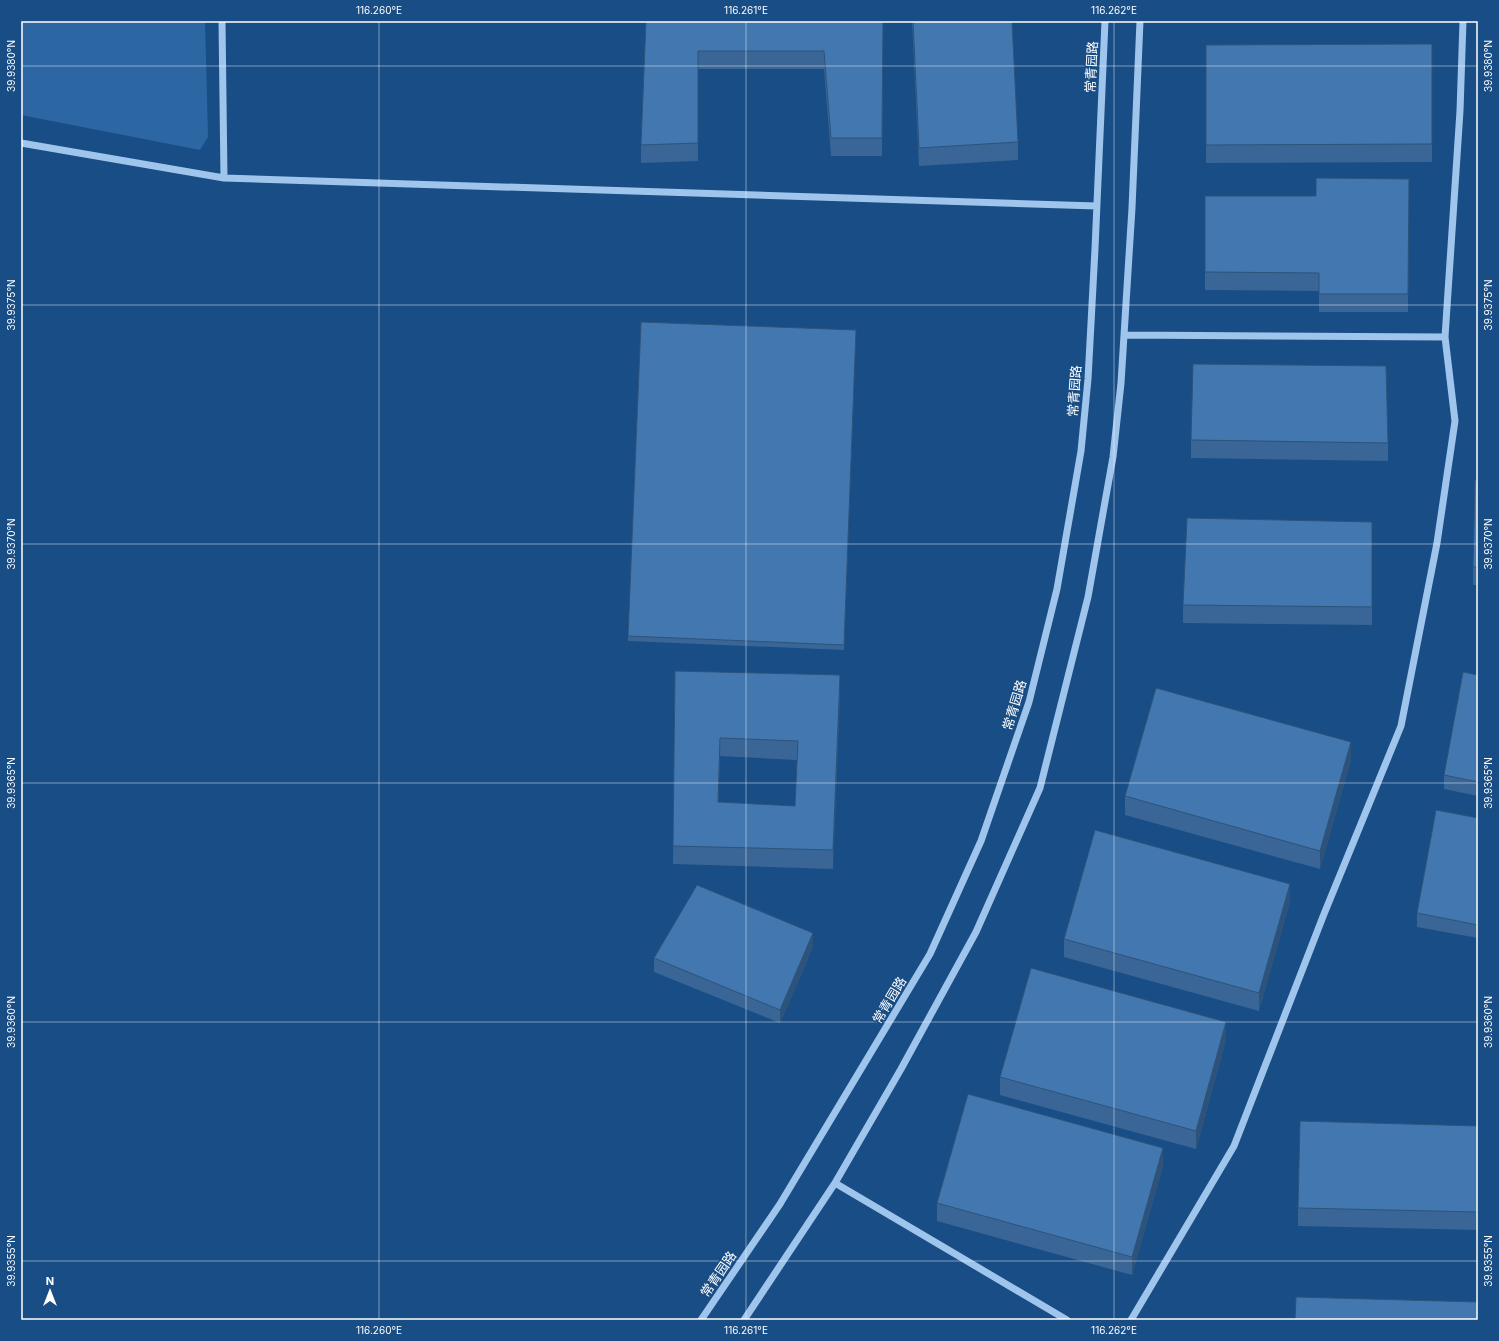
<svg xmlns="http://www.w3.org/2000/svg" width="1499" height="1341" viewBox="0 0 1499 1341" font-family="Inter,'Noto Sans SC',sans-serif">
	<style>
		.green { fill: #2c67a4 }
		.lines { fill: none; stroke-linecap: round; stroke-linejoin: round }
		.minor { stroke: #9fc5ec; stroke-width: 7 }
		.wall { fill: #396696; fill-rule: evenodd }
		.shaded-wall { fill: #2e537a }
		.building { fill: #4277af; stroke: #2e537a; fill-rule: evenodd }
		.ticks { fill: none; stroke: #fff; stroke-width: 1; stroke-opacity: 0.45 }
		.labels { text-anchor: middle; dominant-baseline: central; stroke-width: 3; stroke-linejoin: round; paint-order: stroke }
		.street-label { font-size: 13px; fill: #fff; stroke: #194d85 }
		.neatline { fill: none; stroke: #fff; stroke-width: 1.5 }
		.ticks-label { font-size: 10px; text-anchor: middle; fill: #fff }
	</style>
	<rect width="100%" height="100%" fill="#194d85"/>
	<!-- green -->
	<path class="green" d="M21,21H205L208,137L200,150L21,115Z"/>
	<g class="lines">
		<!-- minor -->
		<path class="minor" d="M222,21L224,178
			M21,143L224,178L1097,206
			M1124,335L1445,337
			M835,1183L1067,1320
			M701,1320L780,1204L930,954L981,841L1029,702L1057,589L1081,451L1088,379L1095,249L1105,21
			M744,1320L835,1183L901,1069L976,932L1040,788L1088,597L1113,457L1121,383L1132,208L1140,21
			M1131,1320L1234,1146L1324,914L1401,726L1437,543L1455,421L1445,337L1460,111L1463,21"/>
	</g>
	<!-- wall -->
	<path class="wall" d="M646,21H883L882,156H831L824,69H698V161L641,163V145Z
		M912,21H1012L1018,142V160L919,166Z
		M1432,44V162L1206,163V45Z
		M1409,179L1408,312H1319V291L1205,290V196H1316Z
		M856,330L844,650L628,641V636Z
		M1191,440L1388,443V461L1191,458Z
		M1478,480V585H1473V567Z
		M1372,522V625L1183,623V605Z
		M675,671L840,693L833,869L673,864ZM720,756L797,760L795,806L718,802Z
		M1478,675V796L1444,789V775Z
		M1351,760L1320,869L1125,815V796Z
		M1478,818V938L1417,927V913Z
		M1290,902L1259,1011L1064,957V939Z
		M813,947L780,1023L654,972V958Z
		M1226,1040L1196,1149L1000,1095V1077Z
		M1478,1126V1230L1298,1226V1208Z
		M1163,1166L1132,1275L937,1221V1203Z"/>
	<!-- shaded-wall -->
	<path class="shaded-wall" d="M840,675V693L833,869V850Z
		M720,738V756L718,820V802Z
		M1351,742V760L1320,869V851Z
		M1290,884V902L1259,1011V993Z
		M813,933V947L780,1023V1010Z
		M1226,1022V1040L1196,1149V1131Z
		M1163,1148V1166L1132,1275V1257Z"/>
	<!-- building -->
	<path class="building" d="M646,21H883L882,138H831L824,51H698V143L641,145Z
		M913,21H1012L1018,142L919,148Z
		M1432,44V144L1206,145V45Z
		M1316,178L1409,179L1408,294H1319V273L1205,272V196H1316Z
		M641,322L856,330L844,645L628,636Z
		M1193,364L1386,366L1388,443L1191,440Z
		M1475,480H1478V567H1473Z
		M1187,518L1372,522V607L1183,605Z
		M675,671L840,675L833,850L673,846ZM720,738L798,741L795,806L718,802Z
		M1463,672L1478,675V782L1444,775Z
		M1156,688L1351,742L1320,851L1125,796Z
		M1436,810L1478,818V925L1417,913Z
		M1095,830L1290,884L1259,993L1064,939Z
		M697,885L813,933L780,1010L654,958Z
		M1031,968L1226,1022L1196,1131L1000,1077Z
		M968,1094L1163,1148L1132,1257L937,1203Z
		M1300,1121L1478,1126V1212L1298,1208Z
		M1296,1297L1478,1302V1320H1295Z"/>
	<!-- ticks -->
	<path class="ticks" d="M379,21V1320M746,21V1320M1114,21V1320M21,66H1478M21,305H1478M21,544H1478M21,783H1478M21,1022H1478M21,1261H1478"/>
	<g class="labels">
		<!-- street labels -->
		<g class="street-label">
			<text transform="translate(1091 67) rotate(-87)">常青园路</text>
			<text transform="translate(1074 391) rotate(-86)">常青园路</text>
			<text transform="translate(1014 705) rotate(-73)">常青园路</text>
			<text transform="translate(889 1000) rotate(-59)">常青园路</text>
			<text transform="translate(718 1274) rotate(-56)">常青园路</text>
		</g>
	</g>
	<!-- border -->
	<rect width="1499" height="1341" fill="none" stroke="#194d85" stroke-width="44"/>
	<!-- north arrow -->
	<g transform="translate(50 1291)" stroke="#194d85" stroke-width="3" paint-order="stroke">
	<path d="M0-3L7 15L0 10L-7 15Z" fill="#ffffff"/>
	<text y="-6" font-size="11" font-weight="bold" text-anchor="middle" fill="#ffffff">N</text>
	</g>
	<rect x="22" y="22" width="1455" height="1297" class="neatline"/>
	<g class="ticks-label">
		<text x="379" y="14">116.260°E</text>
		<text x="746" y="14">116.261°E</text>
		<text x="1114" y="14">116.262°E</text>
		<text transform="translate(11 66) rotate(-90)" y="4">39.9380°N</text>
		<text transform="translate(1488 66) rotate(-90)" y="4">39.9380°N</text>
		<text transform="translate(11 305) rotate(-90)" y="4">39.9375°N</text>
		<text transform="translate(1488 305) rotate(-90)" y="4">39.9375°N</text>
		<text transform="translate(11 544) rotate(-90)" y="4">39.9370°N</text>
		<text transform="translate(1488 544) rotate(-90)" y="4">39.9370°N</text>
		<text transform="translate(11 783) rotate(-90)" y="4">39.9365°N</text>
		<text transform="translate(1488 783) rotate(-90)" y="4">39.9365°N</text>
		<text transform="translate(11 1022) rotate(-90)" y="4">39.9360°N</text>
		<text transform="translate(1488 1022) rotate(-90)" y="4">39.9360°N</text>
		<text transform="translate(11 1261) rotate(-90)" y="4">39.9355°N</text>
		<text transform="translate(1488 1261) rotate(-90)" y="4">39.9355°N</text>
		<text x="379" y="1334">116.260°E</text>
		<text x="746" y="1334">116.261°E</text>
		<text x="1114" y="1334">116.262°E</text>
	</g>
</svg>
